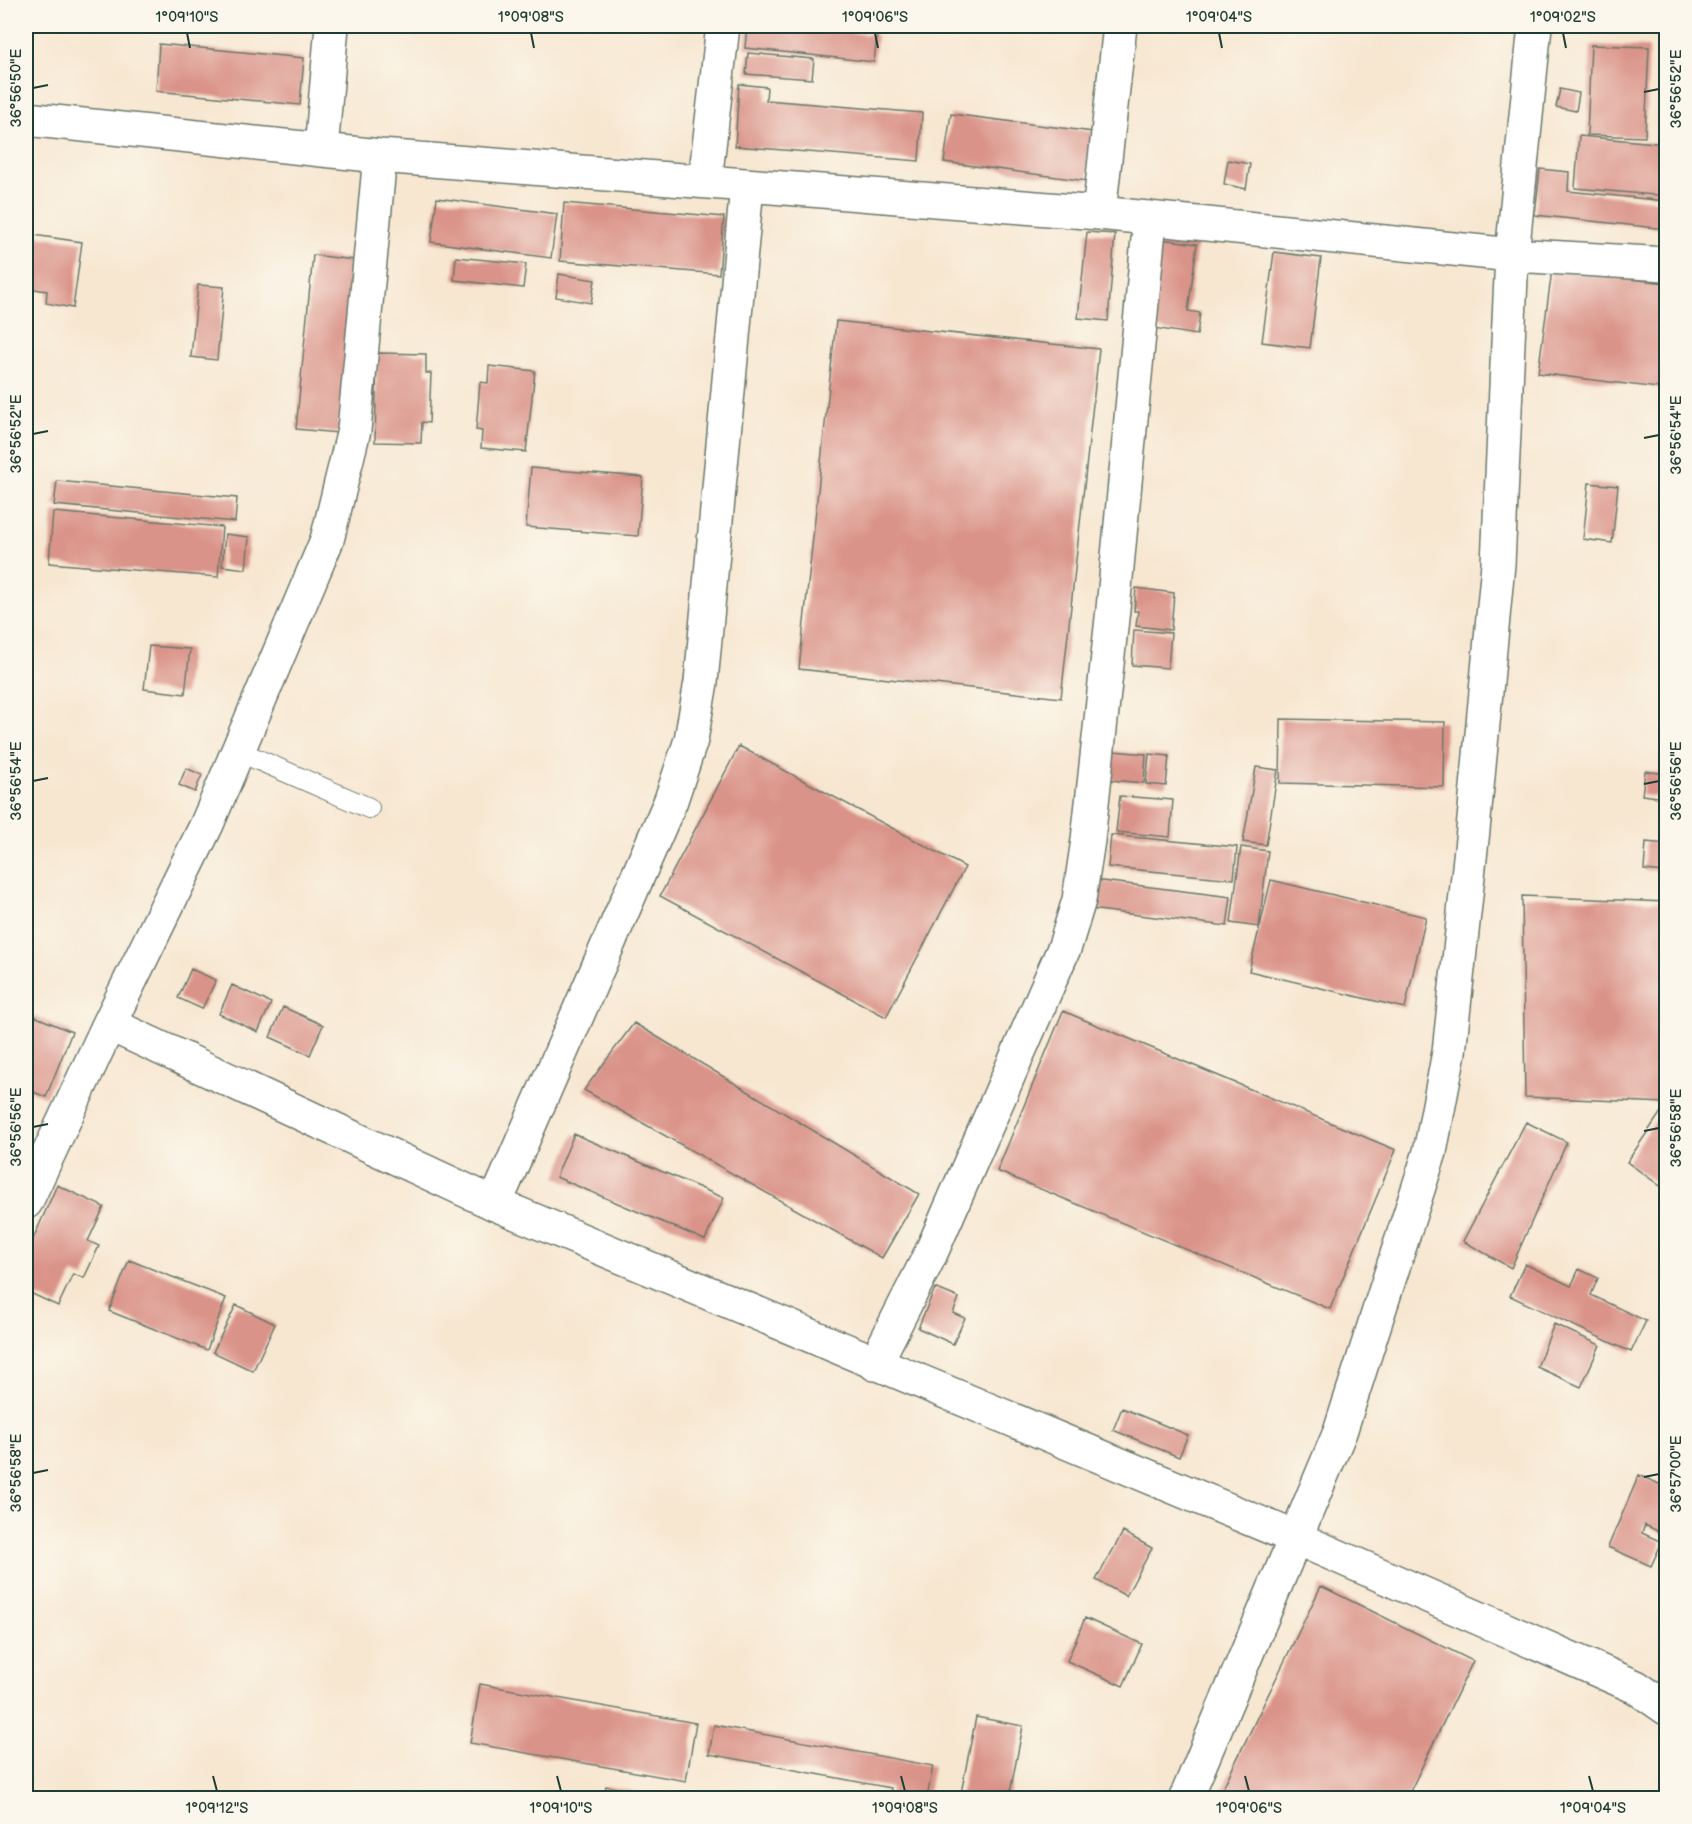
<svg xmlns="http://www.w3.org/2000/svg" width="1692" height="1824" viewBox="0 0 1692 1824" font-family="'Balsamiq Sans',sans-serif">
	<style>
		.building { fill: #da9388 }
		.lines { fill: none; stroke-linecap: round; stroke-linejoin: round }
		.lane-casing { stroke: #6b786b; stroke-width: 22 }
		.street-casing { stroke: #6b786b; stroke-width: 36 }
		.lane { stroke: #fff; stroke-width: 20 }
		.street { stroke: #fff; stroke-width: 33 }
		.ticks { fill: none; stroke: #1f3d34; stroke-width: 2 }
		.neatline { fill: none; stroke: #1f3d34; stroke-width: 2 }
		.ticks-label { font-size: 15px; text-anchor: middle; fill: #1f3d34 }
	</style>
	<rect width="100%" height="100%" fill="#fbf7ec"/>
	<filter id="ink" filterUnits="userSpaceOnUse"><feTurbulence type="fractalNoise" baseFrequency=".0167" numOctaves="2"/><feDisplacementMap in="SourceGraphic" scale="12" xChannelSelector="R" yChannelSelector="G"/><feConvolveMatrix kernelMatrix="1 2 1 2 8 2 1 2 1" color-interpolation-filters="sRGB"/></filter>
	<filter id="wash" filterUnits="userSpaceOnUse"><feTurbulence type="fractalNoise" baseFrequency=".008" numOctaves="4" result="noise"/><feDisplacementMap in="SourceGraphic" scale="24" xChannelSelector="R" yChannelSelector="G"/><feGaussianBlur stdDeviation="1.35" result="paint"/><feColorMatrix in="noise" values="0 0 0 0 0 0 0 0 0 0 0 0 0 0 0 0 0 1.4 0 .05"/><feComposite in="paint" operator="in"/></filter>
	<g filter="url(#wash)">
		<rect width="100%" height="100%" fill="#f7e7d1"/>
		<g id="blocks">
			<!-- building -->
			<path class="building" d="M747,26H781L877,35L874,62L745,48Z
				M159,44L304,58L300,105L156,91Z
				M1591,45L1649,47L1645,137L1587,135Z
				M748,53L814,59L812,79L746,74Z
				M739,84L767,87L766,100L922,113L919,161L735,146Z
				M1560,89L1579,93L1576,111L1556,107Z
				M951,114L1093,132L1087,181L944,162Z
				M1579,136L1666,144V196L1575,188Z
				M1228,160L1250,164L1246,189L1224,184Z
				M1540,169L1569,172L1568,191L1666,201V229L1535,215Z
				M437,198L557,214L551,258L431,242Z
				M564,203L724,217L719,274L560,261Z
				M1087,232L1115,234L1108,321L1078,318Z
				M26,234L82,242L73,308L46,303L47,291L28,288L29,280H26Z
				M1153,238L1197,244L1188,311L1200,313L1197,335L1141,326Z
				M1274,252L1321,258L1310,348L1262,342Z
				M313,255L354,260L338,433L296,429Z
				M456,257L526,264L523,288L454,280Z
				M1552,270L1666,283V389L1538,373Z
				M559,274L595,280L591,303L556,297Z
				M198,285L224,287L217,360L191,357Z
				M836,321L1099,349L1061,698L799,669Z
				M377,353L426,354V373H431L429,423L422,422L421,443L375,442Z
				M489,366L535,371L526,452L481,448L482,431L476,430L480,382L488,383Z
				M531,468L643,477L638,536L526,527Z
				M57,481L237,498L235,522L54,505Z
				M1589,483L1618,486L1612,543L1583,539Z
				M53,512L222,527L218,577L49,563Z
				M225,534L249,537L246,569L222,566Z
				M1136,588L1174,593L1171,630L1136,626L1138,611H1134Z
				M1134,630L1171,633L1168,668L1132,665Z
				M149,646L190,649L185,694L144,689Z
				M1281,719L1445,722L1444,787L1280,783Z
				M739,746L965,867L886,1017L660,896Z
				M1113,751L1146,754L1144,783L1110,780Z
				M1149,754L1169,756L1166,786L1146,784Z
				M1256,767L1278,770L1266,845L1243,842Z
				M186,768L202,775L195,792L179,785Z
				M1645,771L1666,774V798L1642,795Z
				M1120,796L1173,800L1170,837L1116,832Z
				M1111,835L1237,847L1234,879L1108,867Z
				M1646,842L1666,844V872L1644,870Z
				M1241,847L1268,851L1259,927L1231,923Z
				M1094,880L1231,897L1227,926L1090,909Z
				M1271,880L1426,917L1405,1008L1249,971Z
				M1522,896L1666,902V1103L1525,1097Z
				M191,969L216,980L202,1009L178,998Z
				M232,985L271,1003L258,1032L219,1014Z
				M283,1007L323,1025L310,1055L270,1037Z
				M1063,1011L1396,1150L1330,1309L997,1171Z
				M34,1016L72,1032L46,1097L26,1089V1024L30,1025Z
				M634,1023L919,1194L882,1258L584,1090Z
				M1661,1112L1666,1115V1190L1627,1162Z
				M1526,1122L1567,1142L1511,1268L1463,1241Z
				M574,1134L724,1198L705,1240L556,1177Z
				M57,1185L104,1207L88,1241L99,1246L84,1278L73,1274L58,1306L26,1291V1255Z
				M129,1260L226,1298L207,1350L109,1311Z
				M1525,1264L1571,1286L1579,1269L1598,1278L1591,1295L1646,1321L1631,1352L1510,1296Z
				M935,1288L959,1298L953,1313L965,1318L953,1344L918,1328Z
				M236,1305L275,1324L253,1371L213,1352Z
				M1554,1324L1600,1345L1581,1387L1537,1367Z
				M1122,1408L1188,1435L1179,1457L1113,1430Z
				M1639,1475L1666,1487V1535L1645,1525L1642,1533L1662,1542L1651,1566L1608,1547Z
				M1123,1532L1152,1548L1126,1596L1096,1580Z
				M1666,1559V1574L1661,1572Z
				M1321,1586L1473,1661L1407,1798H1218Z
				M1085,1618L1142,1644L1123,1686L1067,1661Z
				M480,1684L696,1723L686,1781L470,1743Z
				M976,1717L1023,1726L1009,1798H960Z
				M714,1725L933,1766L927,1798H889L891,1788L709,1754Z
				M606,1786L654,1796V1798H604Z"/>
		</g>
	</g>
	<g filter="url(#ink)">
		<use href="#blocks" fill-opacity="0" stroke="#6b786b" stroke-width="1.5"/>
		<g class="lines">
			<!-- lane casing -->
			<g class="lane-casing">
				<path id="lane" d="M238,751L369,808"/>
			</g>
			<!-- street casing -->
			<g class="street-casing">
				<path id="street" d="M26,119L380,156L1099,213L1512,255L1666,264
					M321,150L332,26
					M705,181L723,26
					M1099,213L1120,26
					M109,1024L495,1204L1296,1538L1636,1687L1666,1708
					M26,1202L109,1024L207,824L327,540L354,430L380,156
					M495,1204L671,800L691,740L701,682L747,186
					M875,1364L931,1253L1065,946L1079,900L1088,840L1113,609L1150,218
					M1186,1798L1340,1432L1430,1152L1449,1052L1473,830L1498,564L1512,255L1535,26"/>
			</g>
			<!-- lane -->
			<use href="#lane" class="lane"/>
			<!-- street -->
			<use href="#street" class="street"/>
		</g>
	</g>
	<!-- ticks -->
	<path class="ticks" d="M187,33L190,48M531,33L534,48M875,33L878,48M1219,33L1222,48M1563,33L1566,48M33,88L48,85M1644,92L1659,89M33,434L48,431M1644,438L1659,435M33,781L48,778M1644,784L1659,781M33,1127L48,1124M1644,1131L1659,1128M33,1473L48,1470M1644,1477L1659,1474M213,1776L217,1791M557,1776L561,1791M901,1776L905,1791M1245,1776L1249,1791M1589,1776L1593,1791"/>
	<!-- margin -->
	<rect width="1692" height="1824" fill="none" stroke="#fbf7ec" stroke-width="66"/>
	<rect x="33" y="33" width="1626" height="1758" class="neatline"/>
	<g class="ticks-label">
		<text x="187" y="22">1°09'10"S</text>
		<text x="531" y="22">1°09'08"S</text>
		<text x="875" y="22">1°09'06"S</text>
		<text x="1219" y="22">1°09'04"S</text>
		<text x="1563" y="22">1°09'02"S</text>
		<text transform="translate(16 88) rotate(-90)" y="5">36°56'50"E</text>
		<text transform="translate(1676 89) rotate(-90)" y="5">36°56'52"E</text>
		<text transform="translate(16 434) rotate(-90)" y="5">36°56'52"E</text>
		<text transform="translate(1676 435) rotate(-90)" y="5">36°56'54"E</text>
		<text transform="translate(16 781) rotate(-90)" y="5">36°56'54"E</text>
		<text transform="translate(1676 781) rotate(-90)" y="5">36°56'56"E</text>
		<text transform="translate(16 1127) rotate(-90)" y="5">36°56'56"E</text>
		<text transform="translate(1676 1128) rotate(-90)" y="5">36°56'58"E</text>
		<text transform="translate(16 1473) rotate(-90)" y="5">36°56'58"E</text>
		<text transform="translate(1676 1474) rotate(-90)" y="5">36°57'00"E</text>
		<text x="217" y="1813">1°09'12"S</text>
		<text x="561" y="1813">1°09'10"S</text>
		<text x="905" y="1813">1°09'08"S</text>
		<text x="1249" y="1813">1°09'06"S</text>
		<text x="1593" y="1813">1°09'04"S</text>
	</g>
</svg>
